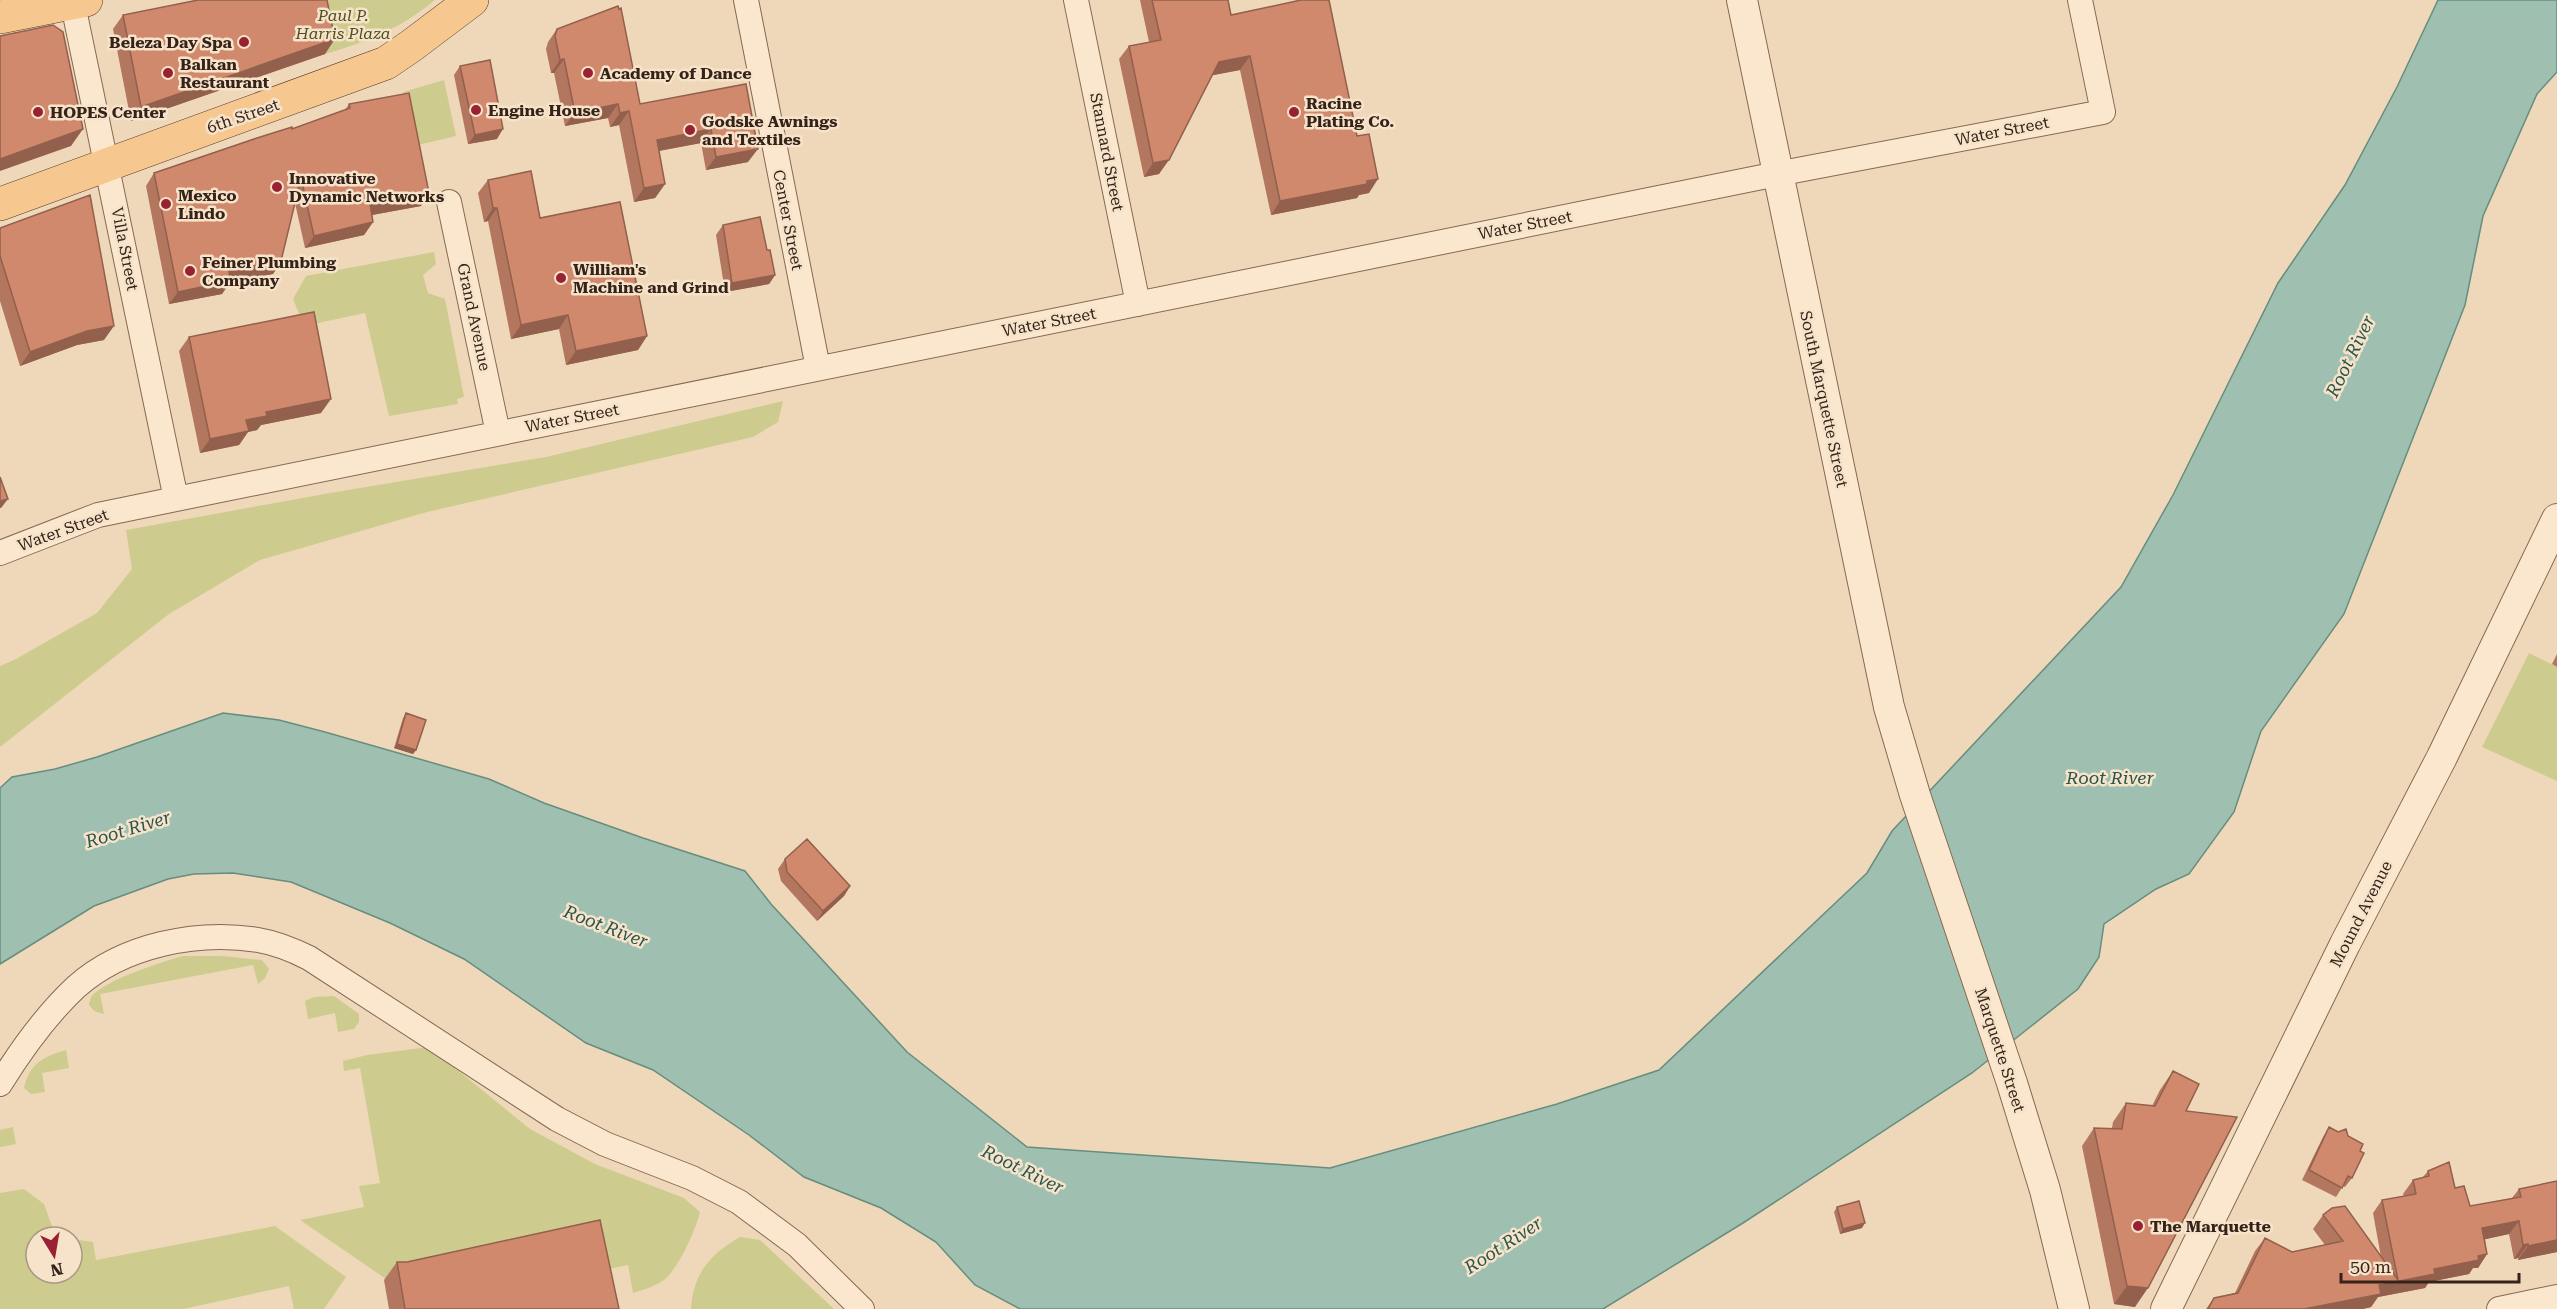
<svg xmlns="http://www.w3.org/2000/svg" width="2557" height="1309" viewBox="0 0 2557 1309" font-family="'Roboto Serif',serif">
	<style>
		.green { fill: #cdcc8e }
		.water { fill: #9fc0b1; stroke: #668d7e; stroke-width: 1.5 }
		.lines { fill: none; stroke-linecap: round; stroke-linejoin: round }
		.minor-casing { stroke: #866854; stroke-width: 26 }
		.tertiary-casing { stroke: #866854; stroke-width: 32 }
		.primary-casing { stroke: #533729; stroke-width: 34 }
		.minor { stroke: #fae7cd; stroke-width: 24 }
		.tertiary { stroke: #fae7cd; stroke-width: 30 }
		.primary { stroke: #f6c78e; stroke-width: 33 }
		.wall { fill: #b3765e }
		.shaded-wall { fill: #92604c }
		.building { fill: #d0896d; stroke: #92604c; stroke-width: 1.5 }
		.poi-dot { fill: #982132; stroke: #f7e3ca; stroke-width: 2 }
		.labels { text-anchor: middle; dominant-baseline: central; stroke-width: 5; stroke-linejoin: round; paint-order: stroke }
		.park-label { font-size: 16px; font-style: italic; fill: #4c521f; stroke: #f7e3ca }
		.poi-label { font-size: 16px; font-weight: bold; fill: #35231a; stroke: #f7e3ca; text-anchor: start }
		.street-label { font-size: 16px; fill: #35231a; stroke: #f7e3ca }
		.water-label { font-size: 18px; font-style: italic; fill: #28554c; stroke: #f7e3ca }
	</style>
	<rect width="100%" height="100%" fill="#efd8ba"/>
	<!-- green -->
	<path class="green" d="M314,0H435C402,28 366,42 325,54Z
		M444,80L456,136L414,146L403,92Z
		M434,252L436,264L423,275L428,293L445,299L464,397L457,399L458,404L389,416L365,313L304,326L293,299L306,276Z
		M783,401L778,422L753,437L427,512L260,560L169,614L0,747V666L16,659L97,613L132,569L126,530L336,492L546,457Z
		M2529,653L2557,667V781L2482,747Z
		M183,956H223L262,960L269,969L265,978L258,984L253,965L100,994L104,1014L94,1011L89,1005C89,1003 91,997 92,996C103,981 164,961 183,956Z
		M334,996L359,1014V1022L354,1029L338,1032L335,1013L308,1019L305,1001L314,997Z
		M429,1047L530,1129L595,1164L684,1198L700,1212C696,1230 678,1269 664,1280C655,1286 643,1290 633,1293L628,1265L594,1272L389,1281L300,1220L364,1207L359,1186L380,1183L360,1068L344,1071L343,1061L367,1055Z
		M66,1050L69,1068L42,1073L45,1092L31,1094L24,1088C29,1064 44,1056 66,1050Z
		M13,1127L16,1144L0,1147V1130Z
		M24,1189L44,1204L53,1229L65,1237H36V1273H72V1239L93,1242L96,1260L275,1226L346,1277L324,1309H294L289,1286L183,1309H0V1193Z
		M740,1237L760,1240L834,1309H691C693,1274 710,1254 740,1237Z"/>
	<!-- water -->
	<path class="water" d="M2438,0H2557V72L2537,94L2483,216L2465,305L2344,614L2261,731L2234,812L2189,874L2156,889L2104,924L2099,957L2078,989L1972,1073L1743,1223L1603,1309H1020L975,1285L936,1242L881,1208L804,1177L749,1135L653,1070L586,1043L464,959L390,923L291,882L233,873L194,874L168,879L94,906L0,964V788L12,777L55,769L97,757L223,713L279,720L325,732L489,779L544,803L643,838L745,871L771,904L907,1052L1027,1147L1330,1168L1557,1104L1659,1070L1867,873L1892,831L2121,587L2173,495L2278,283L2345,185L2397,87Z"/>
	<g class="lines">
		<!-- minor casing -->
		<g class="minor-casing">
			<path id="minor" d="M72,0L176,499
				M746,0L818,368
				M1076,0L1138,304
				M449,202L498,433
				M0,553L98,515L176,499L1777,174L2103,112L2080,0
				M0,1084C21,1050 46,1015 76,987C123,945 197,930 258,940C276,943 293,950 309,958L557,1119L605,1144L692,1178L739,1202L797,1245L862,1309
				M2499,1309L2557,1297"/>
		</g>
		<!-- tertiary casing -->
		<g class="tertiary-casing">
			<path id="tertiary" d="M1742,0L1889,707L1915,795L2012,1083L2045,1190L2074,1309
				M2166,1309L2345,944L2442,757L2557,519"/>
		</g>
		<!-- primary casing -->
		<g class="primary-casing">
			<path id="primary" d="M0,17L86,0
				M0,204L386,63L411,46L472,0"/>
		</g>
		<!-- minor -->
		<use href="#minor" class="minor"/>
		<!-- tertiary -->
		<use href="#tertiary" class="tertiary"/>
		<!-- primary -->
		<use href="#primary" class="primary"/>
	</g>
	<!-- wall -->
	<path class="wall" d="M1140,0H1228L1231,15L1369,193L1359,195L1357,198L1271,215L1240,70L1212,75L1159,174L1144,177L1119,59L1129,46L1149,42Z
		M123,15L325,54L131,121L113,29Z
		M557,29L640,104L746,84L748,162L706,170L701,143L659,151L665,184L655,198L634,202L619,125L610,127L608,118L565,126L554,73H551L546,49L548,42Z
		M460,66L497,139L468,144L454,75Z
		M349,104L421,206L372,215L373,222L364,235L305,248L295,203L281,261L273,274L230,282L222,294L169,304L146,186L154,173L292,129L345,110Z
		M488,180L540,218L647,336L638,350L566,365L559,329L511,339L488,221L484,222L478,193Z
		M723,225L767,250L775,275L769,284L725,292L716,235Z
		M0,228L104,340L77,345L20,366L0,301Z
		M189,337L321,413L261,425L257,430L248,432L239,445L200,453L179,351Z
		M2557,654V667L2552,664Z
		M406,713L416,750L413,754L394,748L403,718Z
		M785,859L850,886L844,896L817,921L781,881L778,869Z
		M2173,1071L2186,1111L2135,1307L2114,1304L2082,1146L2094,1128H2112L2113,1122L2126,1103L2152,1106L2160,1090Z
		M2329,1127L2348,1136L2360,1151L2352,1178L2345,1187L2343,1186L2336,1197L2302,1180L2323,1137Z
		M2428,1171L2455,1188L2470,1206L2512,1198L2519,1189L2557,1252L2518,1260V1258L2514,1259L2509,1234L2485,1239L2487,1254L2478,1268H2473L2469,1274L2429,1282L2425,1288L2378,1297L2371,1307L2363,1309H2206L2214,1298L2235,1293L2255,1251L2265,1238L2292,1252L2325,1245L2313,1229L2323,1215L2381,1257L2373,1213L2382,1200L2404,1196L2403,1194L2413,1180L2423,1177Z
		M1837,1207L1862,1228L1840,1234L1834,1212Z
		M397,1262L619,1309H389L384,1280Z"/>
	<!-- shaded-wall -->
	<path class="shaded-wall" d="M335,39L325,54L131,121L141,107Z
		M1250,56L1240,70L1209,76L1219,62Z
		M564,59L554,73H551L560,60Z
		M618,104L608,118L565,126L575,113Z
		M629,111L619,125L610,127L620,113Z
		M83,129L71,146L0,171V159Z
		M503,129L497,139L468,144L475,135Z
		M711,129L701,143L647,153L657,140Z
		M758,149L748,162L706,170L716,157Z
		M1169,160L1159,174L1144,177L1153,163Z
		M1378,179L1369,193L1359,195L1357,198L1271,215L1280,201Z
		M665,184L655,198L634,202L644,188Z
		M429,193L421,206L361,217L370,204Z
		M493,208H497L488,221L484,222Z
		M373,222L364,235L305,248L314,236Z
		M281,261L273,274L230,282L222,294L169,304L178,292L229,271Z
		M775,275L769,284L725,292L732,283Z
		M568,315L559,329L511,339L521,325Z
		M114,326L104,340L77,345L20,366L30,352L87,331Z
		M647,336L638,350L566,365L576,351Z
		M331,399L321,413L261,425L257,430L248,432L239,445L200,453L210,439L246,420L266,412Z
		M8,499L1,508H0V501Z
		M397,744L416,750L413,754L394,748Z
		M850,886L844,896L817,921L823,911Z
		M2519,1221L2509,1234L2473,1242L2482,1228Z
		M1865,1223L1862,1228L1840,1234L1843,1229Z
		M2557,1240V1252L2518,1260L2528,1246Z
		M2528,1244L2518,1258L2514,1259L2523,1245Z
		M2487,1254L2478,1268H2473L2469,1274L2429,1282L2425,1288L2378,1297L2371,1307L2363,1309H2304L2379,1285L2478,1256Z
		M2127,1286L2148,1288L2135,1307L2114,1304Z"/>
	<!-- building -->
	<path class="building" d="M198,0H327L335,39L141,107L123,15Z
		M1152,0H1228L1231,15L1301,0H1329L1357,136L1369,134L1378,179L1367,181V184L1280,201L1250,56L1219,62L1169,160L1153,163L1129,46L1161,40Z
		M618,6L619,9L621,8L640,104L746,84L758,149L716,157L711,129L657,140L665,184L644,188L629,111L620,113L618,104L575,113L564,59L560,60L555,36L557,29Z
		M53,25L63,32L83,129L0,159V36Z
		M490,60L503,129L475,135L460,66Z
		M409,93L429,193L370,204L373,222L314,236L301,178L281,261L229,271L230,281L178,292L154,173L257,138L292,127V129L350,108L349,104Z
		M531,171L540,218L620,202L647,336L576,351L568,315L521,325L497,208H493L488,180Z
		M90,195L114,326L87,331L30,352L0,256V228Z
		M760,217L767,250H770L775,275L732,283L723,225Z
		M314,312L331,399L266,412L267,416L246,420L249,431L210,439L189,337Z
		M0,477L8,499L0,501Z
		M406,713L426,720L416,750L397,744Z
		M807,839L850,886L823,911L787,872L785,859Z
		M2173,1071L2199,1084L2186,1111L2237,1117L2148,1288L2127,1286L2094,1128L2122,1129L2126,1103L2155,1106Z
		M2329,1127L2338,1132L2346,1129L2348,1136L2363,1144L2360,1151L2364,1153L2352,1178L2348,1176L2342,1188L2309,1170Z
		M2449,1162L2455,1188L2464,1186L2470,1206L2521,1197L2519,1189L2557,1181V1240L2528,1246V1244L2523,1245L2519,1221L2482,1228L2487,1254L2478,1256L2479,1260L2434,1269L2435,1274L2379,1285L2381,1294L2304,1309H2208L2214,1298L2238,1293L2265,1238L2292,1252L2343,1241L2323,1215L2332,1208L2345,1206L2398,1280L2382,1200L2416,1194L2413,1180L2429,1176L2428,1171Z
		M1859,1201L1865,1223L1843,1229L1837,1207Z
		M600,1220L619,1309H405L397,1262H407Z"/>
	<!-- markers -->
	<g class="poi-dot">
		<circle cx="244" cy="42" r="6"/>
		<circle cx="168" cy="73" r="6"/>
		<circle cx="588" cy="73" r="6"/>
		<circle cx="476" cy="110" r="6"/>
		<circle cx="38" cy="112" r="6"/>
		<circle cx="1294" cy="112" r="6"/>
		<circle cx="690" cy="130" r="6"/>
		<circle cx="277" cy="187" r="6"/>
		<circle cx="166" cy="204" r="6"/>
		<circle cx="190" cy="271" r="6"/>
		<circle cx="561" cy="278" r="6"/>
		<circle cx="2138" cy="1226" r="6"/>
	</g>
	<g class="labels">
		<!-- park labels -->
		<g class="park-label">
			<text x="343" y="15">Paul P.<tspan x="343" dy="18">Harris Plaza</tspan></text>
		</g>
		<!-- poi labels -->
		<g class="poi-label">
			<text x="232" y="42" text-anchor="end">Beleza Day Spa</text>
			<text x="180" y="64">Balkan<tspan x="180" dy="18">Restaurant</tspan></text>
			<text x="600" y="73">Academy of Dance</text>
			<text x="1306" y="103">Racine<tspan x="1306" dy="18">Plating Co.</tspan></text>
			<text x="488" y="110">Engine House</text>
			<text x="50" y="112">HOPES Center</text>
			<text x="702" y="121">Godske Awnings<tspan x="702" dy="18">and Textiles</tspan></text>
			<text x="289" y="178">Innovative<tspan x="289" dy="18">Dynamic Networks</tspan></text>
			<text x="178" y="195">Mexico<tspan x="178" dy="18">Lindo</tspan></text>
			<text x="202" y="262">Feiner Plumbing<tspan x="202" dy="18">Company</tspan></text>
			<text x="573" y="269">William's<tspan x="573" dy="18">Machine and Grind</tspan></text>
			<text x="2150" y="1226">The Marquette</text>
		</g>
		<!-- street labels -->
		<g class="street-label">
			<text transform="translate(243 116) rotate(-19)">6th Street</text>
			<text transform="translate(2002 131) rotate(-11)">Water Street</text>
			<text transform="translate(1107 152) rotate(79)">Stannard Street</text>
			<text transform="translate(788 220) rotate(79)">Center Street</text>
			<text transform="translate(1525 225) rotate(-11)">Water Street</text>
			<text transform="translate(125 249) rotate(79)">Villa Street</text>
			<text transform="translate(474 317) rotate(78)">Grand Avenue</text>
			<text transform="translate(1049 322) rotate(-11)">Water Street</text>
			<text transform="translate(1824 399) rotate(78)">South Marquette Street</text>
			<text transform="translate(572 418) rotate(-11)">Water Street</text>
			<text transform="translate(63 530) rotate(-20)">Water Street</text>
			<text transform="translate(2361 914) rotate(-63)">Mound Avenue</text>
			<text transform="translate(2000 1050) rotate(72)">Marquette Street</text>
		</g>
		<!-- water labels -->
		<g class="water-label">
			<text transform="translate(2350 356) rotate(-64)">Root River</text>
			<text x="2110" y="777">Root River</text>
			<text transform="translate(128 829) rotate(-17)">Root River</text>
			<text transform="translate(606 926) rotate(21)">Root River</text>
			<text transform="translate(1023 1169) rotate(26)">Root River</text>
			<text transform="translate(1503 1245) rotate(-33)">Root River</text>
		</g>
	</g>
	<!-- north arrow -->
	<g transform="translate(54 1255) rotate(169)"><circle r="28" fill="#f7e3ca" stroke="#a99684" stroke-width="1.5"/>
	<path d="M0-4.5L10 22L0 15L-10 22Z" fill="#982132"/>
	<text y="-9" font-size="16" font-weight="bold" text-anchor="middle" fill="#35231a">N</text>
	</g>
	<!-- scale -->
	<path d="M2341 1273v9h178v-9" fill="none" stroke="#35231a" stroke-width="3"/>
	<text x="2350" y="1273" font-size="18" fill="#35231a" stroke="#f7e3ca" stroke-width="4.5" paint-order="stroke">50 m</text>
</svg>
